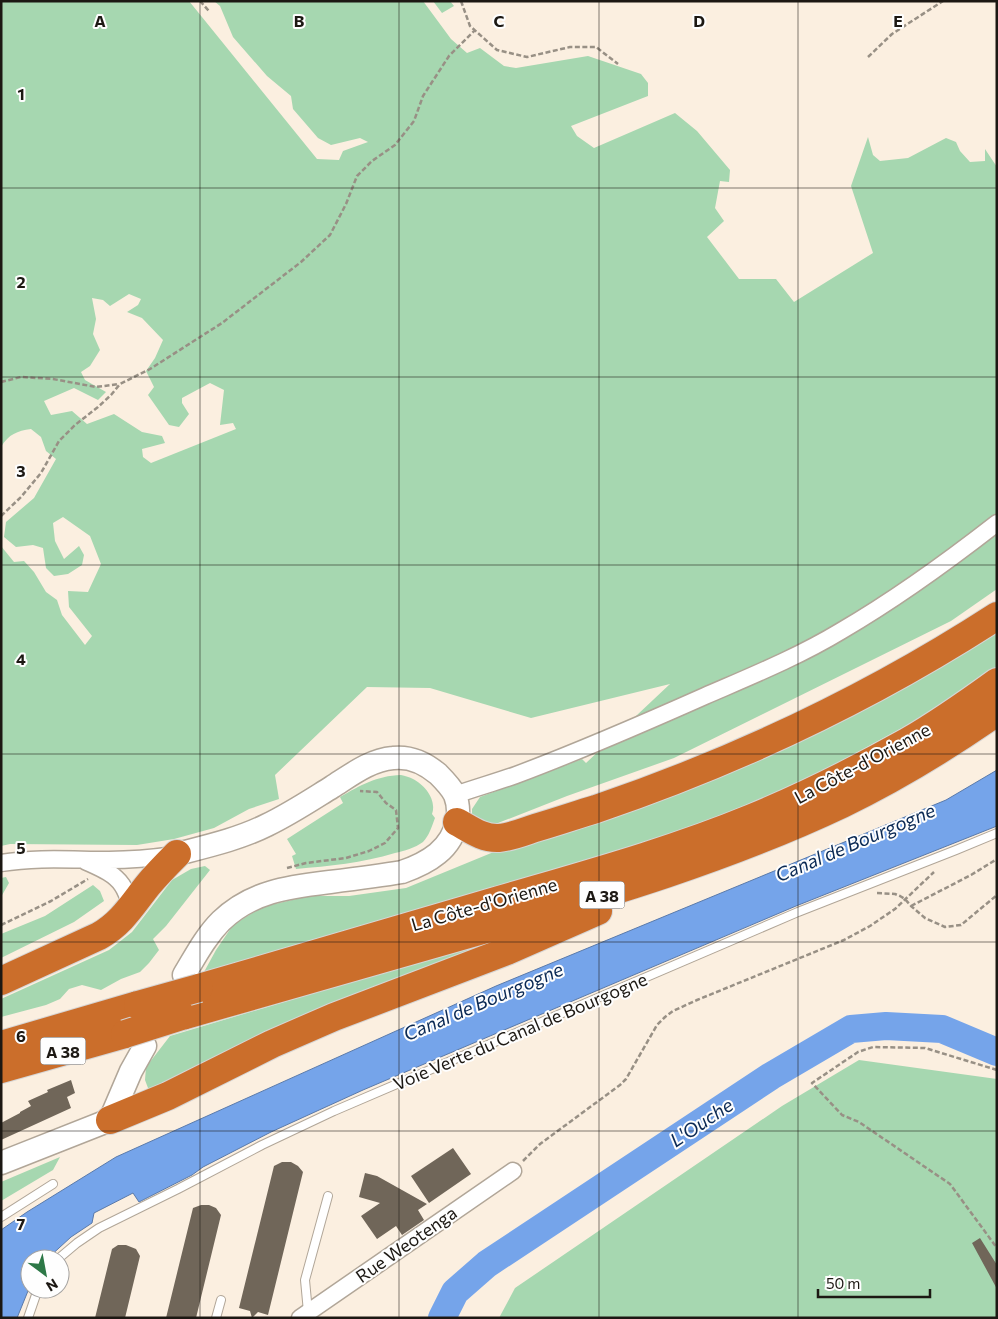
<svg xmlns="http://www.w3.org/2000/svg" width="998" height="1319" viewBox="0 0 998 1319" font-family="Commissioner,sans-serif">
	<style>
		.green { fill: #a6d7b0; fill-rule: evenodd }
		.water { fill: #75a4ea; stroke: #5a7aaa }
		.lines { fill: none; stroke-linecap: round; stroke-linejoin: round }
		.river { stroke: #75a4ea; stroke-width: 28 }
		.building { fill: #706659 }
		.lane-casing { stroke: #b1a698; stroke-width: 10 }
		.street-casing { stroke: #b1a698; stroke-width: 19 }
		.secondary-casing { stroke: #b1a698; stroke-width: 25 }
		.highway-casing { stroke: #d6d5d5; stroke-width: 30 }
		.path { stroke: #989085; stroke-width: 2.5; stroke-dasharray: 5 2.5; stroke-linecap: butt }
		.lane { stroke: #fff; stroke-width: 8 }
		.street { stroke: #fff; stroke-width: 16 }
		.secondary { stroke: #fff; stroke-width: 22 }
		.highway { stroke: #cb6e2b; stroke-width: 28 }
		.highway-bridge-casing { stroke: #d6d5d5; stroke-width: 30; stroke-linecap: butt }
		.highway-bridge { stroke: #cb6e2b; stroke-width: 28 }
		.grid { fill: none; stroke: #1c1813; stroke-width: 1; stroke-opacity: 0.55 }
		.labels { text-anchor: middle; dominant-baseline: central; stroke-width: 4; stroke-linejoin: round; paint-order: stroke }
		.shield { fill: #fefefe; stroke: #605d5a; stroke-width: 1 }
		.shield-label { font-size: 16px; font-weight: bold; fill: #1c1813 }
		.street-label { font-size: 18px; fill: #1c1813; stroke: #fefefe }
		.water-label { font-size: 19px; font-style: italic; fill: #0a2954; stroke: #fefefe }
		.grid-label { font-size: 16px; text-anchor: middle; font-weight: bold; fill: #1c1813; stroke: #fefefe; stroke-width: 4; stroke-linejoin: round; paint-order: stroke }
	</style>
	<rect width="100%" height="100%" fill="#fbefe0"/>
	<!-- green -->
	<path class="green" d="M1,1H189L317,159L339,160L343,151L368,142L360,138L331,145L318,138L293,109L291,96L267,76L233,37L220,6L214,1H423L451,39L467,53L480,48L504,66L516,68L588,56L641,74L648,83V96L571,126L577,136L594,148L675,113L697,131L730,170L729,182L720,181L715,208L724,221L707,237L739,279H776L794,302L873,253L851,186L868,137L873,155L880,161L908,158L946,138L956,142L960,151L970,162L985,161V149L997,167V589L951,621L674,758L567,796L488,827L472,820V809L480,797L582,759L586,763L670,684L531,718L430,688L367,687L275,775L279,799L249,809L214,828L174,839L137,845L10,844L1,846V546L14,562L24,561L34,572L46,592L57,600L62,615L85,645L92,636L69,607L68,591L88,592L101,564L90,536L63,517L53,523L55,541L64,559L79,546L84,555L82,565L68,574L54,576L46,568L43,548L33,545L16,547L4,537L6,522L34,498L56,459L46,451L41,437L31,429C17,431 9,434 1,447ZM129,294L141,299L138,305L127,312L142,318L163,340L155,358L146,371L154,387L148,395L169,425L179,427L189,414L182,403V398L210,383L224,390L220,425L233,423L236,429L151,463L143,457L142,449L165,443L162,436L142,432L114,414L87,424L72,411L51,415L44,401L74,388L98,400L106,392L85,380L81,372L90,366L100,350L93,334L96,319L92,298L103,300L110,306Z
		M433,1H450L454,6L442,13Z
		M997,624V666L942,706L834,765L749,807L647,842L383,921L204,972L216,950L233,925L262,907L309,896H349L406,888L501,849Z
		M401,775C405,776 410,777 413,779C425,785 437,800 432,814L435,818C432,826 429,836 423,842C415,848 404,851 395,853C362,863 329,866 296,869L292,856L296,854L287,839L343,803L340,797C361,785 376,776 401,775Z
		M205,866L210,870L166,926L153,939L159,950L149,963L140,972L121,979L101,990L82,985L69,989L60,999L46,1005L1,1017V999L109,950L132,932L172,880L191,869Z
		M6,877L9,883L1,897V878Z
		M93,885L100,891L104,901L74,922L1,958V934L45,916Z
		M498,938L500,941L156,1091L148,1088L145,1080L146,1067L170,1036Z
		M859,1060L997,1079V1318H499L515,1288L782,1106Z
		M60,1157L53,1170L1,1201V1182Z"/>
	<!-- water -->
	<path class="water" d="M997,770V826L796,906L363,1090L271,1132L203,1167L192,1175L139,1202L133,1193L94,1213L92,1223L71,1237L47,1259H30V1286L17,1318H1V1230L27,1212L116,1157L496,986L946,800Z"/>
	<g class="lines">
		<!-- river -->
		<path class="river" d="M442,1318L455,1292L487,1264L771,1076L851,1029L886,1026L942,1029L997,1052"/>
	</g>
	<!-- building -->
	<path class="building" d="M71,1080L75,1093L67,1097L71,1108L1,1140V1123L20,1113V1112L31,1106L28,1101L48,1092L47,1090Z
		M453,1148L471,1174L429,1203L411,1176Z
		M282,1162H291L298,1166L303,1172L268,1315L258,1312L252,1318L250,1311L239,1308L274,1166Z
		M365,1173L377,1176L427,1204L418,1210L424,1220L402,1235L396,1226L377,1239L361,1216L380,1203L359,1197Z
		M201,1205H209L216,1208L221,1215L196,1318H166L193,1208Z
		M980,1238L997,1265V1289L972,1243Z
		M118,1245H126L136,1249L140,1256L125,1318H95L112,1249Z"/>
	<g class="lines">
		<!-- lane casing -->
		<g class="lane-casing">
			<path id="lane" d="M1,1217L53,1184
				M58,1259L77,1243L99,1228L178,1189L262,1145L334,1111L798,912L956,850L997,833
				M308,1312L305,1280L328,1196
				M28,1318L38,1289
				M216,1318L221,1300"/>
		</g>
		<!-- street casing -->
		<g class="street-casing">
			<path id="street" d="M455,795C475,788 496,782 516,775C580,751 642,724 705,696C751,676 798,657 841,631C896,599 947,562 997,523
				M85,861C98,867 114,873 122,885C127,892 129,900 131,907
				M1,863C37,857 73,860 109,860C131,860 153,858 175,855
				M300,1318L513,1171"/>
		</g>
		<!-- secondary casing -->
		<g class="secondary-casing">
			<path id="secondary" d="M177,854C208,846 239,839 267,825C290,814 311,800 332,787C351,775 370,760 393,758C410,756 425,763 438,774C444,780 451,787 455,795C458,803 459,812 457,821C452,849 428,863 402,872C378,876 354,879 330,882C289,887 252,891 221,921C205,937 195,957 184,975
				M1,1163L110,1120L131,1071L145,1046"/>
		</g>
		<!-- highway casing -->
		<g class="highway-casing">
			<path id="highway" d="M457,822C470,829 483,839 499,838C511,837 523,832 535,828C556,822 576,815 596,809C737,761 872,697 997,616
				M1,981L99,936C122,923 132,905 148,885C157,874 167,864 177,854
				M199,988C295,959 392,931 489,903C577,877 667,853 752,818C805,796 857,770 907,742C938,724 968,703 997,682
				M182,1016C283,987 385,958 486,929C607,894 728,858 842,804C896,778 948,746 997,712
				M1,1045L138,1005
				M1,1069L125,1034
				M110,1120L168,1096L272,1044L334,1017L507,951L598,911"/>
		</g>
		<!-- path -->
		<path class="path" d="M200,1L209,11
			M461,1L470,26L497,50L527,57L570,47H596L618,64
			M868,57L892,34L943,1
			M1,382L21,377L53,379L96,387L119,384
			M1,516L21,497L41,473L59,441L75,425L98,407L111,395L120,384L150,369L222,323L301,262L330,235L346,204L357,176L372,161L395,145L414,121L423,96L449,56L475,30
			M287,868L306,863L346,858L369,851L385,843L398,828L396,810L386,803L377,792L360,791
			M877,893L895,894L900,896L905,899L911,906L925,918L945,927L961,925L997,895
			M911,906L971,875L997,859
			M1,925L51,901L88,879
			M997,1070L925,1048L873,1047L858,1052L812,1083L842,1115L859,1122L950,1184L997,1248
			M523,1161L540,1144L620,1085L626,1079L657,1025L665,1017L673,1011L697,1000L844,940L870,926L895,909L934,872"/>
		<!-- lane -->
		<use href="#lane" class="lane"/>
		<!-- street -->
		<use href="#street" class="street"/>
		<!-- secondary -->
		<use href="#secondary" class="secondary"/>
		<!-- highway -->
		<use href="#highway" class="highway"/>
		<!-- highway-bridge casing -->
		<g class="highway-bridge-casing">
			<path id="highway-bridge" d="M138,1005L199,988
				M125,1034L182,1016"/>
		</g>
		<!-- highway-bridge -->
		<use href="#highway-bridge" class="highway-bridge"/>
	</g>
	<!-- grid -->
	<path class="grid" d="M200,1V1318M399,1V1318M599,1V1318M798,1V1318M1,188H997M1,377H997M1,565H997M1,754H997M1,942H997M1,1131H997"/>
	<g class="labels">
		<!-- shield labels -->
		<g class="shield">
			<rect x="579.5" y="881.5" width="45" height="27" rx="4"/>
			<rect x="40.5" y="1037.5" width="45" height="27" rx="4"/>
		</g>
		<g class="shield-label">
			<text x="602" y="895">A 38</text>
			<text x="63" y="1051">A 38</text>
		</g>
		<!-- street labels -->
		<g class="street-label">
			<text transform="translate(862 763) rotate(-28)">La Côte-d'Orienne</text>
			<text transform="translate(484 904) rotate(-16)">La Côte-d'Orienne</text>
			<text transform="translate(520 1031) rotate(-23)">Voie Verte du Canal de Bourgogne</text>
			<text transform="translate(406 1244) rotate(-35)">Rue Weotenga</text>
		</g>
		<!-- water labels -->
		<g class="water-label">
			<text transform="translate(855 842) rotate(-23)">Canal de Bourgogne</text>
			<text transform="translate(483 1001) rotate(-23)">Canal de Bourgogne</text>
			<text transform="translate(701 1122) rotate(-34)">L'Ouche</text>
		</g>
	</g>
	<g class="grid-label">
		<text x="100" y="27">A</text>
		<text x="299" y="27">B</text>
		<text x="499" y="27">C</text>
		<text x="699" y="27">D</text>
		<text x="898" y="27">E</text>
		<text x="21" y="100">1</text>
		<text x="21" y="288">2</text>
		<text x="21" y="477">3</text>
		<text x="21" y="665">4</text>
		<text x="21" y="854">5</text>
		<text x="21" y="1042">6</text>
		<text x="21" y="1230">7</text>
	</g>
	<!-- border -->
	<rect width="998" height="1319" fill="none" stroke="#1c1813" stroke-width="5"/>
	<!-- north arrow -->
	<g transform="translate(45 1274) rotate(148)"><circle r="24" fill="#fefefe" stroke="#a4a2a0"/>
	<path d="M0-4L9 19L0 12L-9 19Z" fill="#2d7847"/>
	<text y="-8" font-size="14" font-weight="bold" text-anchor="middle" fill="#1c1813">N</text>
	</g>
	<!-- scale -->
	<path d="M818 1289v8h112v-8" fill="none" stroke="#1c1813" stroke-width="2.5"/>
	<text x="826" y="1289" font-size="15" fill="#1c1813" stroke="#fefefe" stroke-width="4" paint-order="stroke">50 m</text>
</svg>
